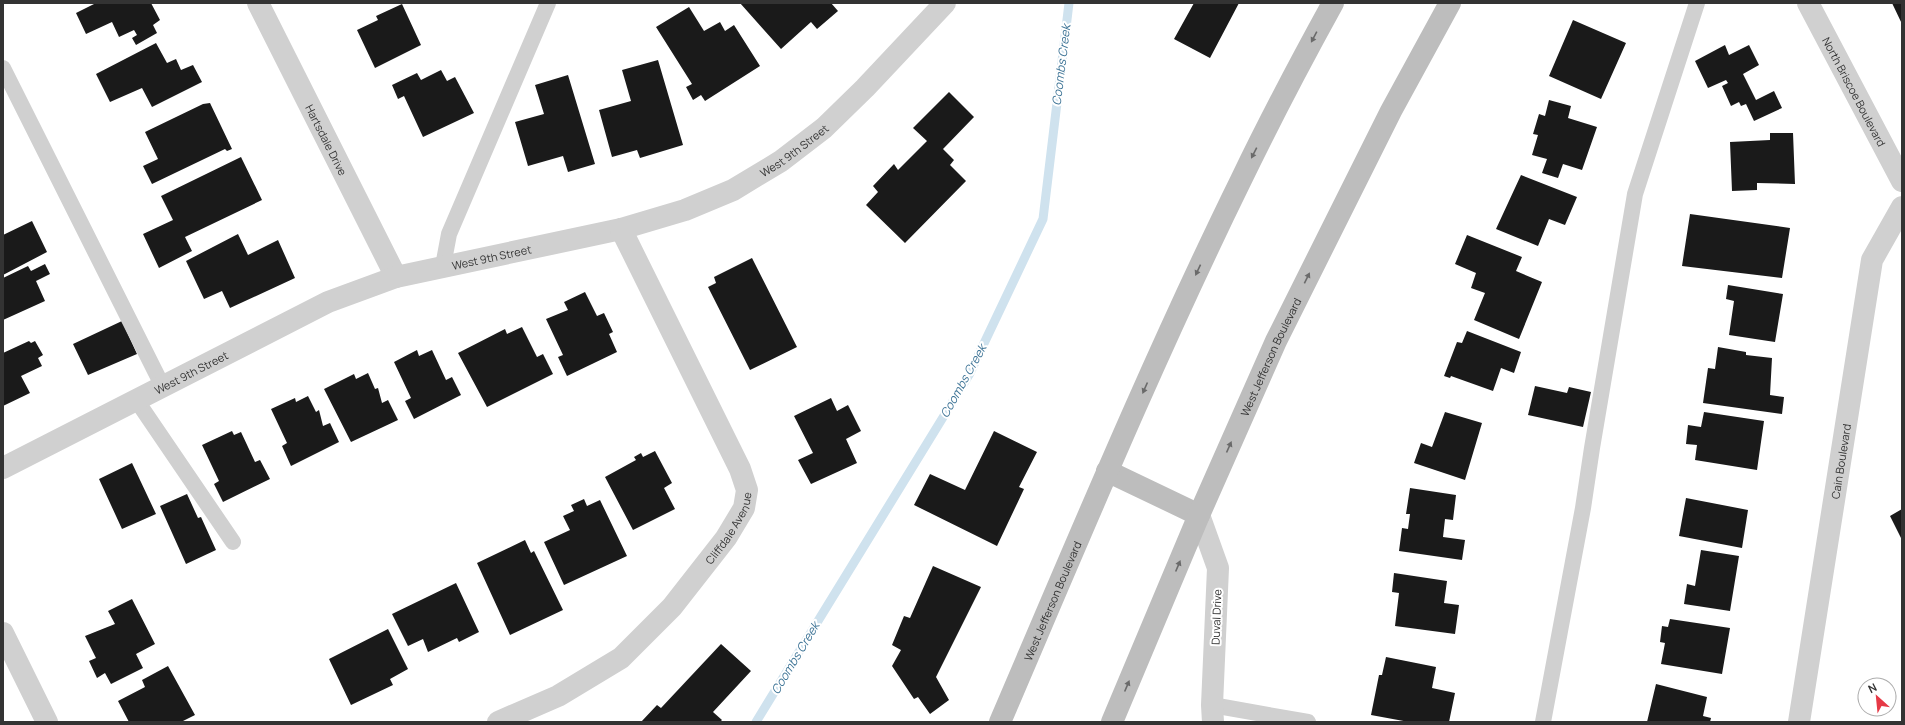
<svg xmlns="http://www.w3.org/2000/svg" width="1905" height="725" viewBox="0 0 1905 725" font-family="Manrope,sans-serif">
	<style>
		.lines { fill: none; stroke-linecap: round; stroke-linejoin: round }
		.stream { stroke: #cfe2ee; stroke-width: 9 }
		.building { fill: #1a1a1a }
		.service { stroke: #d0d0d0; stroke-width: 16 }
		.minor { stroke: #d0d0d0; stroke-width: 22 }
		.secondary { stroke: #bdbdbd; stroke-width: 22 }
		.oneway { fill: #6a6a6a }
		.labels { text-anchor: middle; dominant-baseline: central; stroke-width: 4; stroke-linejoin: round; paint-order: stroke }
		.street-label { font-size: 11px; fill: #333; stroke: #fff }
		.water-label { font-size: 12px; font-style: italic; fill: #3f7597; stroke: #fff }
	</style>
	<rect width="100%" height="100%" fill="#fff"/>
	<g class="lines">
		<!-- stream -->
		<path class="stream" d="M756,722L969,375L1043,219L1069,3"/>
	</g>
	<!-- building -->
	<path class="building" d="M96,3H151L160,20L153,25L157,33L136,45L132,38L137,35L134,30L119,37L112,22L86,34L76,13Z
		M740,3H831L838,11L817,29L811,22L781,49Z
		M1194,3H1239L1210,58L1174,39Z
		M1892,3H1902V24Z
		M402,4L421,45L375,68L357,30L378,20L376,16Z
		M689,7L704,31L720,22L725,31L734,25L760,66L705,101L701,95L693,100L686,87L692,84L656,27Z
		M1573,20L1626,43L1601,99L1549,76Z
		M156,43L167,63L176,59L181,70L193,65L202,82L152,107L142,88L110,102L96,74Z
		M1725,45L1729,55L1749,45L1759,65L1743,74L1756,100L1774,91L1782,108L1754,121L1746,104L1741,106L1739,102L1731,106L1722,86L1728,83L1726,80L1708,88L1695,61Z
		M658,60L683,145L640,158L637,150L612,157L599,110L631,101L622,70Z
		M441,70L447,81L455,77L474,113L423,137L404,96L398,99L392,85L417,73L421,80Z
		M568,75L595,164L568,172L563,156L528,166L515,122L544,114L535,85Z
		M949,92L974,117L943,149L954,160L950,165L966,181L905,243L866,205L878,192L873,186L894,164L898,170L927,141L913,128Z
		M1549,100L1571,106L1568,118L1597,127L1582,170L1563,164L1558,178L1542,173L1547,159L1532,155L1538,135L1533,134L1539,114L1545,116Z
		M210,103L232,149L227,151L225,149L152,184L143,166L158,159L145,132L203,104Z
		M1770,133H1793L1795,184L1757,183V190L1732,191L1730,142L1770,140Z
		M241,157L262,200L185,237L192,251L159,268L143,234L173,220L161,196Z
		M1521,175L1577,197L1565,225L1549,219L1538,246L1496,229Z
		M1690,214L1790,228L1782,278L1682,266Z
		M32,221L47,252L3,275V235Z
		M238,234L248,255L278,240L295,278L230,308L222,291L204,299L186,261Z
		M1467,235L1522,257L1516,271L1542,282L1519,339L1474,320L1485,293L1471,288L1476,273L1455,264Z
		M752,258L797,347L750,370L708,287L716,283L714,277Z
		M45,264L50,274L36,281L45,301L3,320V278L28,266L31,271Z
		M1728,285L1783,294L1775,342L1729,335L1734,301L1726,299Z
		M585,292L597,316L604,313L613,332L609,334L617,352L567,376L558,357L563,355L546,319L568,310L564,302Z
		M122,321L137,354L88,375L73,344Z
		M522,327L537,357L543,354L553,374L487,407L458,353L505,329L507,334Z
		M1467,331L1521,352L1514,373L1501,368L1493,391L1451,376L1450,378L1444,376L1457,342L1462,343Z
		M29,341L31,343L35,341L43,355L38,358L42,366L21,376L30,393L3,406V353Z
		M1718,347L1746,352V355L1772,358L1770,395L1784,397L1782,414L1703,403L1708,368L1715,369Z
		M417,350L419,356L432,350L446,380L452,377L461,395L414,419L405,401L411,398L394,362Z
		M368,373L375,389L378,388L382,403L388,400L398,420L351,442L324,389L354,374L356,379Z
		M1535,386L1567,393L1569,387L1591,392L1583,427L1528,415Z
		M308,396L316,412L319,410L323,426L330,423L339,442L291,466L282,446L287,443L271,409L295,398L296,402Z
		M831,398L837,411L848,405L861,431L846,439L857,463L811,484L798,460L813,453L794,416Z
		M1445,412L1482,423L1465,480L1414,463L1421,443L1432,447Z
		M1704,412L1764,421L1757,470L1695,460L1697,445L1686,444L1688,425L1701,427Z
		M232,431L234,435L241,432L255,462L260,460L270,479L223,502L214,484L219,481L202,445Z
		M994,431L1037,452L1019,487L1024,489L997,546L914,505L930,474L965,490Z
		M655,451L672,483L664,488L675,509L633,530L605,477L636,460L634,457L641,453L643,457Z
		M132,463L156,514L122,529L99,479Z
		M1410,488L1456,495L1453,520L1445,519L1443,537L1465,540L1462,560L1399,551L1402,528L1408,529L1410,514H1406Z
		M187,494L198,518L201,517L216,550L186,564L160,506Z
		M1686,498L1748,510L1742,548L1679,536Z
		M584,499L587,506L600,500L627,556L564,585L544,542L570,530L563,516L574,511L571,505Z
		M1902,509V540L1890,516Z
		M525,540L531,553L534,551L563,610L510,635L477,563Z
		M1701,550L1739,556L1730,611L1684,604L1687,584L1695,586Z
		M933,566L981,587L936,677L949,700L930,714L918,697L914,699L892,666L901,650L892,645L904,616L910,618Z
		M1394,573L1447,581L1444,603L1459,605L1455,634L1395,626L1399,593L1392,592Z
		M456,583L479,632L459,642L457,638L428,652L423,639L408,646L392,614Z
		M132,599L155,644L136,654L143,668L111,684L105,673L97,678L89,661L96,658L85,636L115,624L108,611Z
		M1670,619L1730,628L1722,674L1661,664L1665,643L1660,642L1662,626L1668,627Z
		M388,629L408,669L390,679L393,685L351,705L329,659Z
		M721,644L751,671L713,712L722,720L720,722H641L657,705L661,708Z
		M1386,657L1436,667L1432,688L1455,693L1449,722H1409L1371,715L1379,675H1382Z
		M168,666L195,715L181,722H129L118,701L145,687L142,680Z
		M1656,684L1707,697L1703,716L1711,718L1710,722H1647Z"/>
	<g class="lines">
		<!-- service -->
		<path class="service" d="M3,68L163,387
			M443,266L449,234L548,3
			M137,401L233,542
			M1212,705L1308,722
			M1543,722L1583,508L1592,448L1635,194L1697,3"/>
		<!-- minor -->
		<g class="minor">
			<path id="s1" d="M258,3L396,277"/>
			<path id="s2" d="M1808,3L1902,181"/>
			<path id="s3" d="M3,468L328,302L396,277L621,229L685,210L733,190L781,161L824,128L865,88L945,3"/>
			<path d="M1199,515L1218,568L1212,705L1213,722"/>
			<path d="M3,633L47,722"/>
			<path id="s4" d="M498,722L558,696L621,658L672,607L726,538L744,508L747,490L740,469L621,229"/>
			<path id="s5" d="M1799,722L1872,260L1902,207"/>
		</g>
		<!-- secondary -->
		<g class="secondary">
			<path d="M1107,471L1199,515"/>
			<path id="s6" d="M1000,722C1078,540 1154,357 1241,180C1270,120 1301,61 1333,3"/>
			<path id="s7" d="M1112,722L1199,515L1276,341L1391,111L1450,3"/>
		</g>
	</g>
	<!-- one-way arrows -->
	<defs><path id="oneway-solid" d="M-6-.8H1V-3.2L6.5 0L1 3.2V.8H-6Z"/></defs>
	<g class="oneway">
		<use href="#oneway-solid" transform="translate(1314 37) rotate(118)"/>
		<use href="#oneway-solid" transform="translate(1254 153) rotate(117)"/>
		<use href="#oneway-solid" transform="translate(1198 270) rotate(115)"/>
		<use href="#oneway-solid" transform="translate(1307 278) rotate(-64)"/>
		<use href="#oneway-solid" transform="translate(1145 388) rotate(114)"/>
		<use href="#oneway-solid" transform="translate(1229 447) rotate(-66)"/>
		<use href="#oneway-solid" transform="translate(1178 566) rotate(-67)"/>
		<use href="#oneway-solid" transform="translate(1127 686) rotate(-67)"/>
	</g>
	<g class="labels">
		<!-- street labels -->
		<g class="street-label">
			<text stroke="none"><textPath href="#s2" startOffset="100">North Briscoe Boulevard</textPath></text>
			<text stroke="none"><textPath href="#s1" startOffset="153">Hartsdale Drive</textPath></text>
			<text stroke="none"><textPath href="#s3" startOffset="859">West 9th Street</textPath></text>
			<text stroke="none"><textPath href="#s3" startOffset="535">West 9th Street</textPath></text>
			<text stroke="none"><textPath href="#s7" startOffset="398">West Jefferson Boulevard</textPath></text>
			<text stroke="none"><textPath href="#s3" startOffset="211">West 9th Street</textPath></text>
			<text stroke="none"><textPath href="#s5" startOffset="264">Cain Boulevard</textPath></text>
			<text stroke="none"><textPath href="#s4" startOffset="309">Cliffdale Avenue</textPath></text>
			<text stroke="none"><textPath href="#s6" startOffset="132">West Jefferson Boulevard</textPath></text>
			<text transform="translate(1216 617) rotate(-88)">Duval Drive</text>
		</g>
		<!-- water labels -->
		<g class="water-label">
			<text transform="translate(1061 65) rotate(-83)">Coombs Creek</text>
			<text transform="translate(963 381) rotate(-61)">Coombs Creek</text>
			<text transform="translate(795 658) rotate(-59)">Coombs Creek</text>
		</g>
	</g>
	<!-- border -->
	<rect width="1905" height="725" fill="none" stroke="#333333" stroke-width="8"/>
	<!-- north arrow -->
	<g transform="translate(1877 697) rotate(333)"><circle r="19" fill="#ffffff" stroke="#adadad"/>
	<path d="M0-3L7 15L0 10L-7 15Z" fill="#e63946"/>
	<text y="-6" font-size="11" font-weight="bold" text-anchor="middle" fill="#333333">N</text>
	</g>
</svg>
